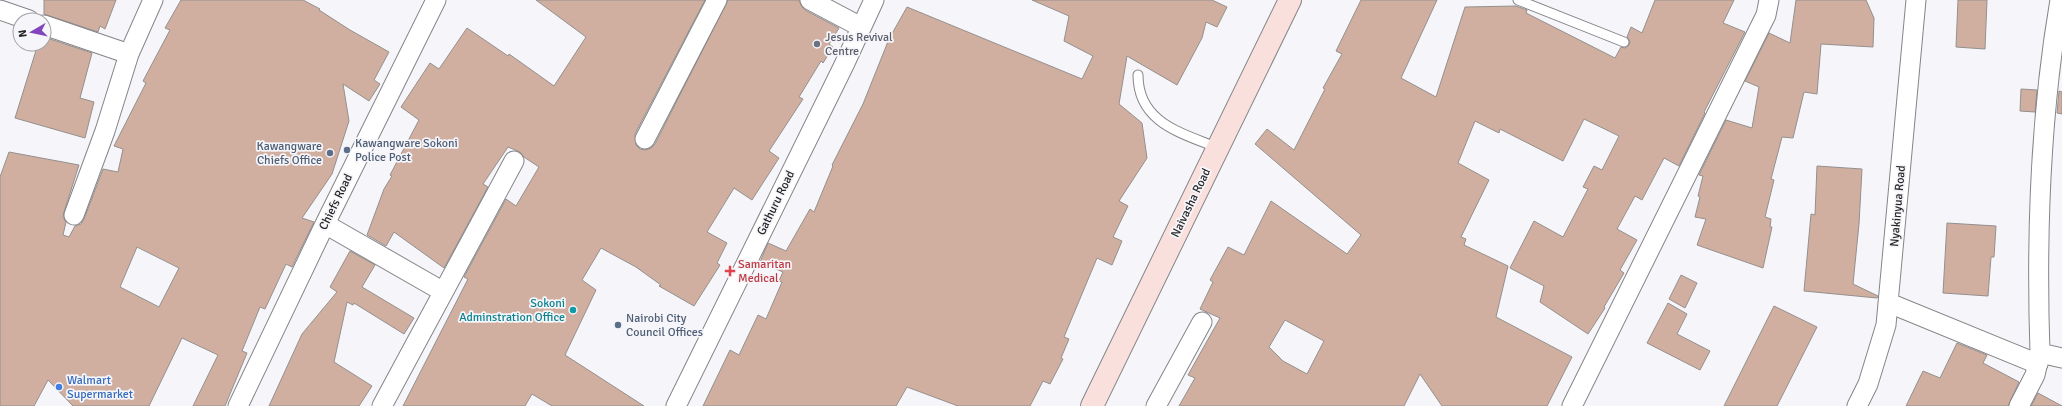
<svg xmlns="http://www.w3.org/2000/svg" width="2062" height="406" viewBox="0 0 2062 406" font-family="Signika,sans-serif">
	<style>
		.building { fill: #d0afa1; stroke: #94908e; fill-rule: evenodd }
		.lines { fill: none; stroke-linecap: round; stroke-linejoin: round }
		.lane-casing { stroke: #858588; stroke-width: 11 }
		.street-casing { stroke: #858588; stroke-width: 21 }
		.secondary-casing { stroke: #858588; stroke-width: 24 }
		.lane { stroke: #fff; stroke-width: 9 }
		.street { stroke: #fff; stroke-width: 19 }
		.secondary { stroke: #f9e0dc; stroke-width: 22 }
		.worship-dot { fill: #6b7280; stroke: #f6f5f9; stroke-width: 1.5 }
		.service-dot { fill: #5c6f8a; stroke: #f6f5f9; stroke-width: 1.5 }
		.health-dot { fill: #e0444e; stroke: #f6f5f9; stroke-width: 1.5 }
		.culture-dot { fill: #0f9aa8; stroke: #f6f5f9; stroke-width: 1.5 }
		.shop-dot { fill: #3f7fe0; stroke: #f6f5f9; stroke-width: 1.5 }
		.labels { text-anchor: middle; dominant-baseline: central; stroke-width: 3.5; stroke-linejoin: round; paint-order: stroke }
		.worship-label { font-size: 12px; fill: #5b616d; stroke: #f6f5f9; text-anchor: start }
		.service-label { font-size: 12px; fill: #4e5e75; stroke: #f6f5f9; text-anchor: start }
		.street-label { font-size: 12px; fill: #252527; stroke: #f6f5f9 }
		.health-label { font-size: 12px; fill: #be3a42; stroke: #f6f5f9; text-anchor: start }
		.culture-label { font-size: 12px; fill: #0d838f; stroke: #f6f5f9; text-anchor: end }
		.shop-label { font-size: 12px; fill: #366cbe; stroke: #f6f5f9; text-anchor: start }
	</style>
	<rect width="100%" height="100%" fill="#f6f5f9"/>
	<!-- building -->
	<path class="building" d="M44,0H116L105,29L100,26L98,32L44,14Z
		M181,0H303L320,9L319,10L350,30L389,52L374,80L380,84L369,101L343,84L349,121L332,174L302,218L314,222L292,267L286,264L265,309L260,307L242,351L247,353L225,406H193L218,355L182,338L149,406H73L48,380L34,406H0V177L9,152L79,165L64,212L63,217L66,222L63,235L69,237L75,226L81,224L84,219L103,169L118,172L123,149L114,146L146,83L143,81L170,30L165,28ZM137,247L179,268L159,307L120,287Z
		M536,0H705L635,134L636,145L640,149L645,150L651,148L655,144L728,0H799L801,5L805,10L839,28L829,44L833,47L823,63L821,61L799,97L803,99L769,151L779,158L752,200L734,188L707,232L727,243L717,263L720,265L694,306L659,286L661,285L636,267L601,248L582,280L596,290L565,355L644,406H552L532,394L525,406H403L468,279L464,277L506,199L516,206L539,167L524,157L520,152L508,147L483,184L488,187L444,268L394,232L386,246L367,235L384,189L392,176L390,175L419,120L401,107L430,63L439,69L467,28L508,56L509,54L554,86L586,37Z
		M1032,0H1212L1227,7L1217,27L1206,22L1202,38L1177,85L1127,56L1119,104L1142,123L1147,158L1119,201L1128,206L1113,237L1122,241L1112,265L1097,258L1064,337L1069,339L1061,358L1063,359L1050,384L1043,381L1030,406H958L907,387L896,406H703L730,350L739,355L758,315L766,319L782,282L779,281L783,272L760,262L768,243L786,251L810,209L814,212L833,166L832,165L863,104L889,39L907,7L1082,79L1093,56L1064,41L1069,16Z
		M1361,0H1437L1401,78L1436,97L1465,7L1516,6L1527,10L1526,13L1615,58L1621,47L1625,48L1629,45L1630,41L1627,37L1631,27L1642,33L1655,0H1734L1723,23L1745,32L1704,112L1705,113L1679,166L1664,158L1642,200L1635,196L1617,229L1637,240L1620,270L1624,273L1604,307L1605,308L1588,334L1540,302L1544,286L1510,268L1534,221L1563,237L1588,189L1583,187L1594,166L1602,170L1619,136L1584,119L1563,161L1500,129L1499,133L1475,121L1458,163L1489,180L1461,237L1466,239L1464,245L1508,266L1496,317L1572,357L1547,406H1442L1420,374L1404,406H1179L1195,378L1188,375L1220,318L1200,309L1213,282L1210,280L1228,247L1244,255L1271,201L1347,254L1361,235L1255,144L1267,129L1294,150L1325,89L1323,88L1342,54L1336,51ZM1285,320L1324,341L1307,374L1283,361L1269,347Z
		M1796,0H1866L1874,18L1873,47L1821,44L1817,94L1804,92L1793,138L1782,137L1771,179L1774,180L1765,217L1771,219L1770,227H1772L1763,268L1697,245L1706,219L1695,217L1700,197L1698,196L1703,176L1699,175L1726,120L1752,128L1759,87L1745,81L1769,33L1790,43Z
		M1958,0H1987L1985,49L1956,47Z
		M44,37L92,53L80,98L94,102L85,138L15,118L38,44H44Z
		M2021,89L2037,90L2035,112L2020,111Z
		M2059,91L2062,92V114L2057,113Z
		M1817,166L1862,169L1859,224L1853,284L1878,296L1877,298L1804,291L1811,214L1815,215Z
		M1947,223L1996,226L1994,257H1991L1988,296L1943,293Z
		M350,251L375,265L362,287L414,318L404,334L354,303L353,305L347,302L334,362L372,386L359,406H269L302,334L337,292L330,287Z
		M1681,275L1697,283L1685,308L1669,299Z
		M1668,303L1687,314L1677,334L1710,351L1700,370L1647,343Z
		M1774,306L1817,327L1777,406H1724Z
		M1957,343L1987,355L1983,363L2019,382L2008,406H1906L1923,371L1940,378Z
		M2038,393L2062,406H2031Z"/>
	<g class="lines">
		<!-- lane casing -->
		<g class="lane-casing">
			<path id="lane" d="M1518,0L1624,42
				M1138,75C1138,123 1182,133 1218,148"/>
		</g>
		<!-- street casing -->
		<g class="street-casing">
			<path id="street" d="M810,0L861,27
				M0,10L29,20
				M44,25L129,54L153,0
				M645,139L717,0
				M74,215L105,131L129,54
				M325,224L442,291
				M1889,303L2038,364
				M2040,353L2062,358
				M238,406L325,224L436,0
				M382,406L514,161
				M676,406L844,65L874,0
				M1156,406L1202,322
				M1572,406L1766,15L1769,0
				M1857,406L1868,384L1886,325L1916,0
				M2019,406L2035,375L2040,353C2036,235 2040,116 2060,0"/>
		</g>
		<!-- secondary casing -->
		<g class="secondary-casing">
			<path id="secondary" d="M1092,406L1290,0"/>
		</g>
		<!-- lane -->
		<use href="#lane" class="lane"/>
		<!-- street -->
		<use href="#street" class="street"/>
		<!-- secondary -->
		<use href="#secondary" class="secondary"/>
	</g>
	<!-- markers -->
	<circle class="worship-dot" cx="817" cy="44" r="4"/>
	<g class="service-dot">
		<circle cx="347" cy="150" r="4"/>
		<circle cx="330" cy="153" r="4"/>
		<circle cx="618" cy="325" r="4"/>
	</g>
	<path class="health-dot" d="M728 265h4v4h4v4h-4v4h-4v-4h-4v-4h4z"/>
	<circle class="culture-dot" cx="573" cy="310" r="4"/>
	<circle class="shop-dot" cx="59" cy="387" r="4"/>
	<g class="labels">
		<!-- worship labels -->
		<g class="worship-label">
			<text x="825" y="37">Jesus Revival<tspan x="825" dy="14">Centre</tspan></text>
		</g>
		<!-- service labels -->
		<g class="service-label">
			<text x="355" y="143">Kawangware Sokoni<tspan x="355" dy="14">Police Post</tspan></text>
			<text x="322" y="146" text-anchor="end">Kawangware<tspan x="322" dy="14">Chiefs Office</tspan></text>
			<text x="626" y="318">Nairobi City<tspan x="626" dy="14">Council Offices</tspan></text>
		</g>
		<!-- street labels -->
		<g class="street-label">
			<text transform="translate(336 202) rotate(-64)">Chiefs Road</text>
			<text transform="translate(776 203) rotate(-64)">Gathuru Road</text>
			<text transform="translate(1191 203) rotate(-64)">Naivasha Road</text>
			<text transform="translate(1898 206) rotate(-85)">Nyakinyua Road</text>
		</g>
		<!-- health labels -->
		<g class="health-label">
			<text x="738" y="264">Samaritan<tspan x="738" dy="14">Medical</tspan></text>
		</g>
		<!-- culture labels -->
		<g class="culture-label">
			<text x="565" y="303">Sokoni<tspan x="565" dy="14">Adminstration Office</tspan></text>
		</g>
		<!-- shop labels -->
		<g class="shop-label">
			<text x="67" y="380">Walmart<tspan x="67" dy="14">Supermarket</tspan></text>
		</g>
	</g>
	<!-- north arrow -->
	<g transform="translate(32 32) rotate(261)"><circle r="19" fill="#f6f5f9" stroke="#a2a2a5"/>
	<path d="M0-3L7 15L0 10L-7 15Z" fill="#8246bc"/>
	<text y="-6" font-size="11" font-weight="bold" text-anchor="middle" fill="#252527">N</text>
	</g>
</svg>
